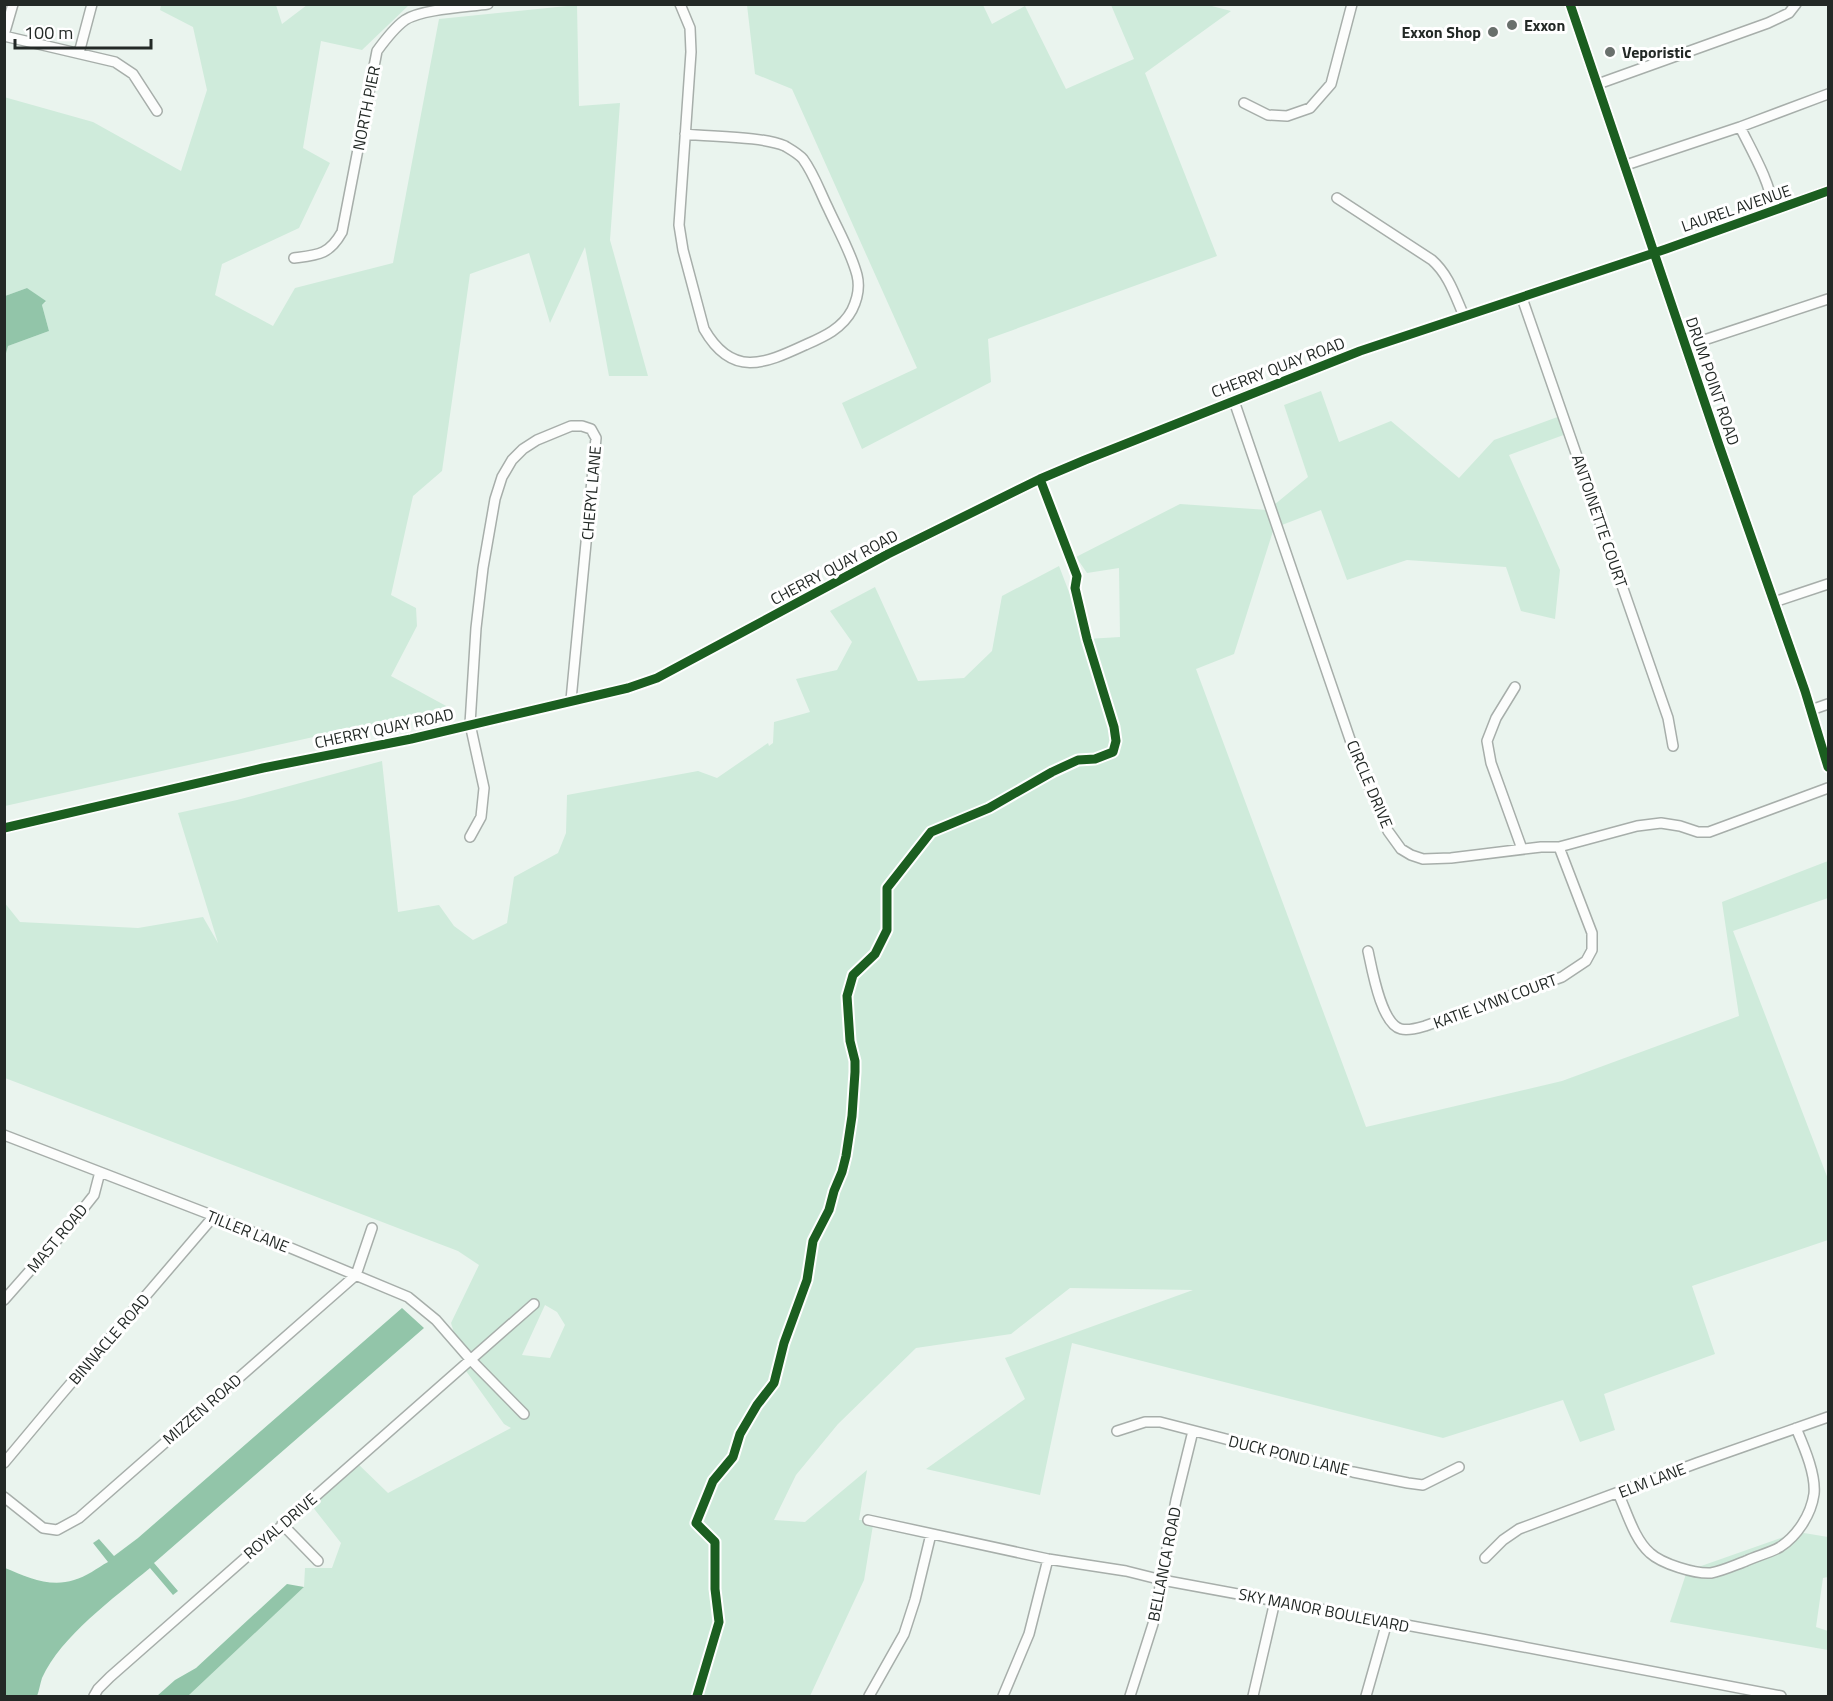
<svg xmlns="http://www.w3.org/2000/svg" width="1833" height="1701" viewBox="0 0 1833 1701" font-family="'Titillium Web',sans-serif">
	<style>
		.green { fill: #cfebdb; fill-rule: evenodd }
		.water { fill: #92c5a9 }
		.lines { fill: none; stroke-linecap: round; stroke-linejoin: round }
		.minor-casing { stroke: #a7aeaa; stroke-width: 12 }
		.minor { stroke: #fcfdfc; stroke-width: 9 }
		.cycleway-casing { stroke: #fff; stroke-width: 13 }
		.cycleway { stroke: #1b5e20; stroke-width: 9 }
		.poi-dot { fill: #69706c; stroke: #fff; stroke-width: 2 }
		.labels { text-anchor: middle; dominant-baseline: central; stroke-width: 6; stroke-linejoin: round; paint-order: stroke }
		.poi-label { font-size: 16px; font-weight: bold; fill: #232926; stroke: #fff; text-anchor: start }
		.street-label { font-size: 16px; fill: #232926; stroke: #fff }
	</style>
	<rect width="100%" height="100%" fill="#eaf4ee"/>
	<!-- green -->
	<path class="green" d="M161,5H276L282,24L307,5H409L362,50L321,41L303,148L330,163L299,228L222,264L215,295L273,326L295,288L393,263L439,19L577,5L579,106L620,103L610,240L648,376H609L585,247L550,323L529,253L470,274L442,471L413,496L391,595L416,608L417,626L391,676L448,707L5,806V357L8,346L49,331L42,305L46,302L27,288L5,296L4,97L93,122L181,171L207,90L193,27L160,10Z
		M747,5H983L992,24L1025,6L1066,89L1134,59L1111,5H1208L1231,11L1145,73L1217,256L988,339L991,382L862,449L842,403L917,368L792,89L755,74Z
		M1321,391L1339,442L1391,421L1459,478L1494,440L1563,415L1569,433L1509,455L1560,570L1555,619L1521,611L1506,567L1407,560L1347,580L1321,510L1274,528L1234,654L1196,669L1366,1127L1562,1081L1739,1016L1722,902L1828,861V898L1733,931L1828,1179V1240L1692,1286L1715,1354L1604,1394L1615,1430L1580,1442L1563,1400L1443,1438L1072,1343L1040,1495L926,1469L1025,1399L1005,1358L1193,1290L1070,1288L1011,1334L916,1348L838,1424L796,1475L774,1520L805,1522L867,1470L859,1520H868L873,1525L864,1580L810,1696H188L304,1587L305,1568H332L341,1543L308,1501L355,1461L388,1493L511,1428L504,1424L466,1371L451,1323L479,1265L458,1251L5,1078L4,902L20,922L138,928L203,917L218,943L178,813L237,800L382,761L398,912L439,905L454,926L473,940L507,923L514,877L558,853L566,833L567,795L698,771L717,778L768,743L769,746L773,743L774,722L810,712L796,679L837,670L852,642L830,611L875,587L918,681L964,678L992,651L1002,596L1059,566L1087,639L1120,637L1119,568L1087,573L1076,557L1180,504L1268,510L1308,477L1284,405ZM545,1305L557,1312L565,1325L550,1358L522,1355Z
		M1798,1532L1828,1537V1577L1823,1578L1816,1627L1828,1631V1650L1670,1622L1687,1571Z"/>
	<!-- water -->
	<path class="water" d="M27,288L46,301L42,305L49,331L8,346L5,357V296Z
		M402,1308L424,1328L154,1563L178,1591L173,1595L150,1568C114,1598 61,1636 42,1678C40,1684 39,1691 37,1696H5V1568C27,1577 50,1588 74,1580C86,1577 97,1568 108,1562L93,1543L99,1539L114,1556L138,1538Z
		M287,1584L304,1587L188,1696H157L175,1680L196,1668Z"/>
	<g class="lines">
		<!-- minor casing -->
		<g class="minor-casing">
			<path id="minor" d="M680,4L690,28L691,52L679,225L683,250L704,329C732,378 764,364 805,345C823,337 842,329 852,310C857,300 860,287 857,275C851,252 838,230 828,208C820,192 814,174 803,159C799,154 790,149 785,146C761,136 712,137 685,134
				M1570,4L1719,445L1805,691L1828,767
				M4,35L13,4
				M4,36L115,62L133,74L157,111
				M79,53L92,4
				M1598,84L1768,23L1789,13L1796,4
				M1244,103L1268,115L1287,116L1310,108L1331,84L1352,4
				M1740,127C1754,155 1769,180 1774,210
				M1626,165L1740,127L1828,94
				M1337,198L1432,260C1449,275 1455,296 1464,316
				M294,258C318,255 329,255 342,232L377,51C385,40 394,28 405,20C422,9 467,7 488,4
				M1522,298L1668,718L1673,746
				M1686,346L1828,299
				M1234,401L1355,754L1388,831L1401,849L1411,855L1423,859L1451,858L1541,847H1559L1637,826L1661,823L1680,826L1698,832H1709L1828,788
				M1774,602L1828,584
				M1515,687L1496,718L1487,741L1491,763L1522,849
				M1811,710L1828,704
				M4,828L263,768L411,739L628,688L657,678L888,554L1040,479L1085,460L1360,351L1666,249L1828,191
				M470,837L481,817L484,788L470,724L476,628L483,568L495,499L502,477L512,460L523,449L537,440L571,426H582L591,429L596,438L571,700
				M1368,951C1372,969 1381,1024 1401,1029C1409,1031 1418,1028 1425,1026L1562,977L1586,961L1592,950V933L1559,847
				M4,1135L214,1216L408,1297L436,1320L470,1359L524,1414
				M4,1300L71,1224L94,1195L100,1172
				M1117,1431L1145,1422H1160L1353,1472L1408,1483L1423,1485L1459,1467
				M4,1463L60,1396L214,1216
				M1618,1493C1627,1512 1634,1539 1650,1553C1662,1564 1695,1574 1711,1573C1722,1571 1735,1565 1746,1561C1756,1556 1770,1553 1780,1547C1797,1536 1811,1515 1814,1494C1816,1474 1804,1447 1796,1428
				M4,1497L43,1528L57,1530L79,1518L356,1275L372,1228
				M868,1520L1048,1559L1126,1571L1162,1580L1482,1639L1781,1696
				M282,1524L318,1561
				M1485,1558L1503,1540L1519,1529L1697,1463L1828,1417
				M94,1696L98,1689L110,1677L534,1304
				M869,1696L904,1634L915,1600L931,1534
				M1003,1696L1029,1634L1048,1559
				M1130,1696L1153,1624L1176,1500L1193,1431
				M1253,1696L1275,1601
				M1366,1696L1387,1622"/>
		</g>
		<!-- minor -->
		<use href="#minor" class="minor"/>
		<!-- cycleway casing -->
		<g class="cycleway-casing">
			<path id="cycleway" d="M1570,4L1719,445L1805,691L1828,767
				M4,828L263,768L411,739L628,688L657,678L888,554L1040,479L1085,460L1360,351L1666,249L1828,191
				M697,1696L719,1622L715,1589V1542L696,1523L713,1481L733,1457L740,1434L757,1405L774,1383L784,1343L807,1280L813,1241L829,1210L834,1191L842,1172L846,1156L852,1116L855,1072V1061L850,1041L847,996L853,975L875,954L887,930V888L931,832L989,808L1052,772L1078,760L1095,759L1113,752L1116,741L1114,727L1087,639L1075,588L1077,576L1040,479"/>
		</g>
		<!-- cycleway -->
		<use href="#cycleway" class="cycleway"/>
	</g>
	<!-- markers -->
	<g class="poi-dot">
		<circle cx="1512" cy="25" r="6"/>
		<circle cx="1493" cy="32" r="6"/>
		<circle cx="1610" cy="52" r="6"/>
	</g>
	<g class="labels">
		<!-- poi labels -->
		<g class="poi-label">
			<text x="1524" y="25">Exxon</text>
			<text x="1481" y="32" text-anchor="end">Exxon Shop</text>
			<text x="1622" y="52">Veporistic</text>
		</g>
		<!-- street labels -->
		<g class="street-label">
			<text transform="translate(366 108) rotate(-79)">NORTH PIER</text>
			<text transform="translate(1736 208) rotate(-19)">LAUREL AVENUE</text>
			<text transform="translate(1278 367) rotate(-21)">CHERRY QUAY ROAD</text>
			<text transform="translate(1713 381) rotate(71)">DRUM POINT ROAD</text>
			<text transform="translate(591 493) rotate(-85)">CHERYL LANE</text>
			<text transform="translate(1600 521) rotate(71)">ANTOINETTE COURT</text>
			<text transform="translate(834 567) rotate(-28)">CHERRY QUAY ROAD</text>
			<text transform="translate(384 728) rotate(-12)">CHERRY QUAY ROAD</text>
			<text transform="translate(1370 784) rotate(67)">CIRCLE DRIVE</text>
			<text transform="translate(1495 1001) rotate(-20)">KATIE LYNN COURT</text>
			<text transform="translate(248 1231) rotate(22)">TILLER LANE</text>
			<text transform="translate(57 1238) rotate(-50)">MAST ROAD</text>
			<text transform="translate(109 1339) rotate(-49)">BINNACLE ROAD</text>
			<text transform="translate(202 1409) rotate(-41)">MIZZEN ROAD</text>
			<text transform="translate(1289 1455) rotate(14)">DUCK POND LANE</text>
			<text transform="translate(1652 1480) rotate(-21)">ELM LANE</text>
			<text transform="translate(280 1526) rotate(-41)">ROYAL DRIVE</text>
			<text transform="translate(1164 1564) rotate(-79)">BELLANCA ROAD</text>
			<text transform="translate(1324 1610) rotate(11)">SKY MANOR BOULEVARD</text>
		</g>
	</g>
	<!-- border -->
	<rect width="1833" height="1701" fill="none" stroke="#232926" stroke-width="12"/>
	<!-- scale -->
	<path d="M15 39v9h136v-9" fill="none" stroke="#232926" stroke-width="3"/>
	<text x="24" y="39" font-size="18" fill="#232926" stroke="#ffffff" stroke-width="4.5" paint-order="stroke">100 m</text>
</svg>
